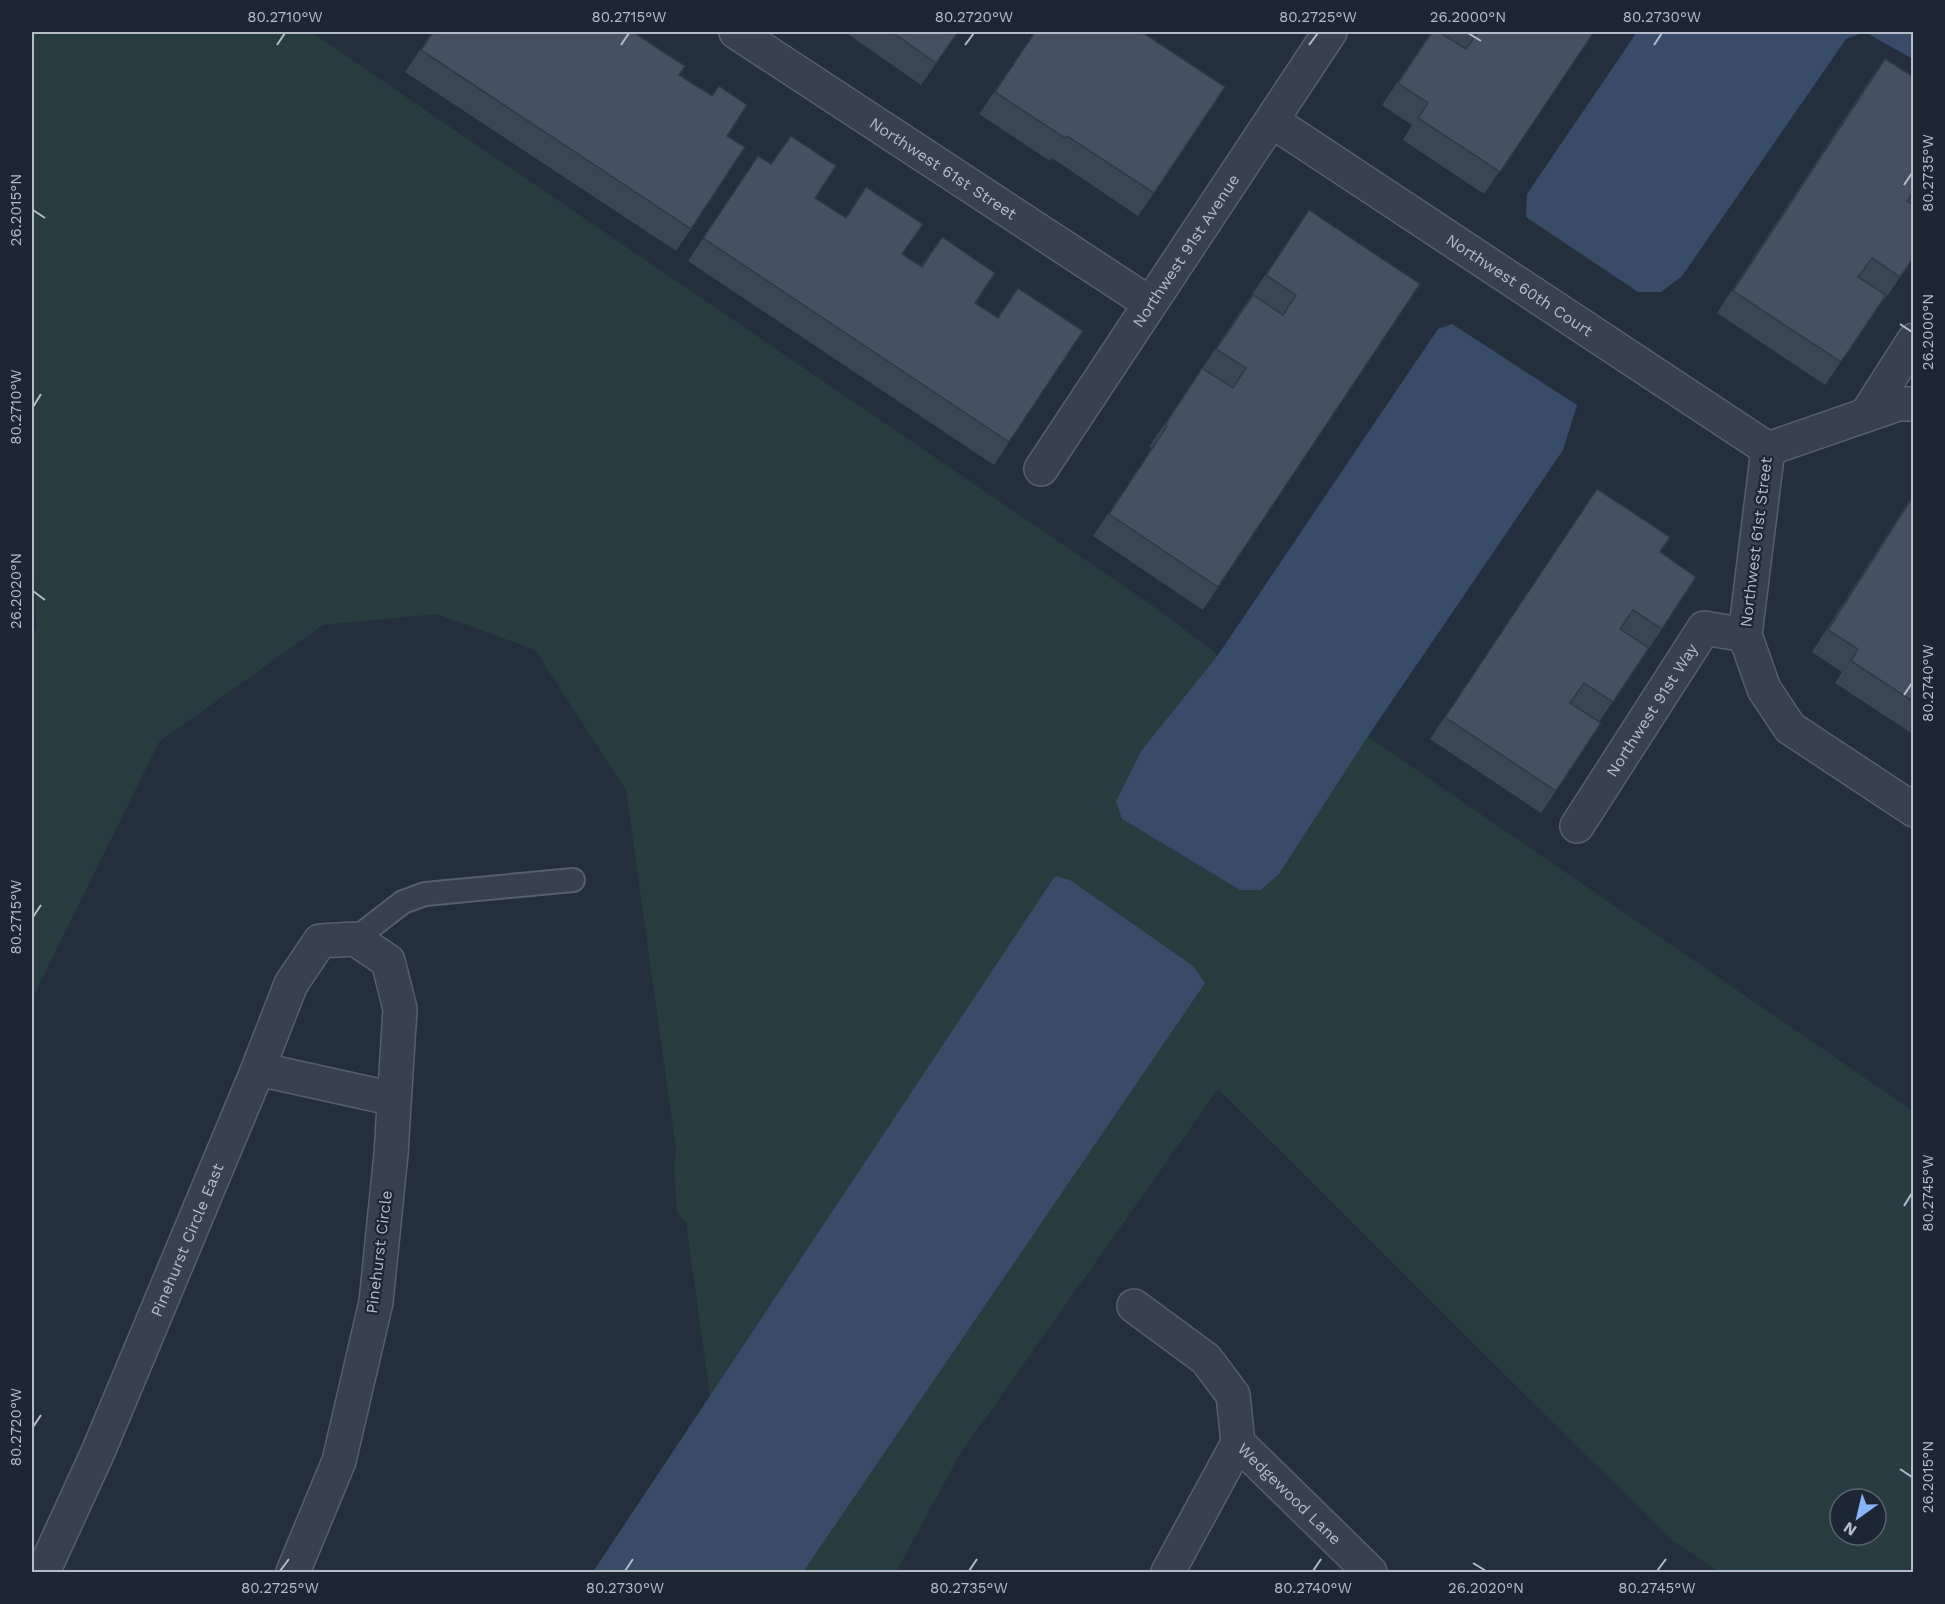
<svg xmlns="http://www.w3.org/2000/svg" width="1945" height="1604" viewBox="0 0 1945 1604" font-family="'Work Sans',sans-serif">
	<style>
		.green { fill: #263c3f; fill-rule: evenodd }
		.water { fill: #394c67 }
		.lines { fill: none; stroke-linecap: round; stroke-linejoin: round }
		.service-casing { stroke: #565f6c; stroke-width: 26 }
		.minor-casing { stroke: #565f6c; stroke-width: 36 }
		.service { stroke: #38414e; stroke-width: 22 }
		.minor { stroke: #38414e; stroke-width: 33 }
		.wall { fill: #3b4654 }
		.building { fill: #455162; stroke: #303945; stroke-width: 1.5 }
		.ticks { fill: none; stroke: #b4bcc9; stroke-width: 2 }
		.labels { text-anchor: middle; dominant-baseline: central; stroke-width: 4.5; stroke-linejoin: round; paint-order: stroke }
		.street-label { font-size: 16px; fill: #b4bcc9; stroke: #1d2633 }
		.neatline { fill: none; stroke: #b4bcc9; stroke-width: 2 }
		.ticks-label { font-size: 15px; text-anchor: middle; fill: #b4bcc9 }
	</style>
	<rect width="100%" height="100%" fill="#242f3e"/>
	<!-- green -->
	<path class="green" d="M32,32H311L1153,606L1218,655L1141,751L1117,801L1122,819L1240,890H1261L1279,874L1367,736L1913,1111V1572H1720L1670,1539L1218,1089L960,1454L896,1572H593L710,1397L686,1222L677,1213L674,1167L676,1150L626,790L535,650L437,614L323,625L159,742L32,999V634L36,628L32,522ZM1840,1499H1876V1535H1840Z"/>
	<!-- water -->
	<path class="water" d="M1637,32H1913V59L1865,32L1846,39L1682,276L1661,292H1638L1526,217L1527,194Z
		M1452,324L1577,405L1563,450L1368,736L1279,874L1261,890H1240L1122,819L1116,801L1141,751L1218,655L1438,329Z
		M1055,876L1070,880L1193,966L1205,983L803,1572H593Z"/>
	<g class="lines">
		<!-- service casing -->
		<g class="service-casing">
			<path id="service" d="M355,939L403,902L425,894L573,880"/>
		</g>
		<!-- minor casing -->
		<g class="minor-casing">
			<g id="minor">
				<path id="s1" d="M736,32L1149,303"/>
				<path id="s2" d="M1272,121L1768,449"/>
				<path d="M1866,415L1914,340"/>
				<path d="M1768,449L1745,635L1764,689L1790,728L1914,810"/>
				<path d="M1768,449L1898,404H1914"/>
				<path id="s3" d="M1041,469L1330,32"/>
				<path id="s4" d="M1577,826L1704,628L1745,635"/>
				<path d="M258,1069L394,1099"/>
				<path id="s5" d="M1134,1306L1206,1359L1233,1395L1238,1443L1370,1572"/>
				<path id="s6" d="M43,1572L98,1452L256,1074L291,984L320,941L355,939L388,961L400,1009L391,1154L376,1302L339,1461L293,1572"/>
				<path d="M1168,1572L1238,1443"/>
			</g>
		</g>
		<!-- service -->
		<use href="#service" class="service"/>
		<!-- minor -->
		<use href="#minor" class="minor"/>
	</g>
	<!-- wall -->
	<path class="wall" d="M432,32H633L679,75L727,136L691,229L676,251L405,72Z
		M845,32H958L921,85Z
		M1035,32H1142L1154,193L1138,216L1052,158L1050,161L979,114Z
		M1431,32H1594L1484,194L1403,140L1412,125L1382,105Z
		M1885,59L1914,77V257L1885,299L1884,298L1825,385L1717,313L1869,81Z
		M791,136L815,198L845,218L866,187L902,254L921,266L942,237L975,303L998,317L1018,288L1009,442L994,465L688,261L758,156L771,164Z
		M1309,210L1420,284L1203,610L1093,536L1152,448L1149,447Z
		M1597,489L1660,552L1662,629L1599,722L1556,791L1541,813L1430,739Z
		M1914,493V735L1835,683L1842,672L1812,652Z"/>
	<!-- building -->
	<path class="building" d="M433,32H633L685,66L679,75L712,96L719,86L747,105L727,136L745,147L691,229L421,50Z
		M892,32H958L936,63Z
		M1035,32H1142L1225,87L1154,193L1067,136L1065,138L995,92Z
		M1432,32H1439L1466,49L1478,32H1594L1500,172L1418,118L1428,103L1398,83Z
		M1885,59L1914,77V191L1907,201L1914,205V257L1900,277L1872,258L1858,277L1886,295L1841,362L1733,291Z
		M791,136L836,166L815,198L846,218L866,187L923,224L902,254L922,267L942,237L995,273L975,303L998,318L1018,288L1083,331L1009,442L703,238L758,156L771,164Z
		M1309,210L1420,284L1218,587L1109,514L1167,426L1165,425L1202,368L1233,388L1246,368L1216,349L1253,295L1283,315L1296,295L1266,275Z
		M1597,489L1670,537L1660,552L1696,577L1662,629L1633,610L1620,629L1649,648L1613,702L1584,683L1570,703L1601,723L1556,791L1445,717Z
		M1914,495V702L1851,661L1858,649L1828,630Z"/>
	<!-- ticks -->
	<path class="ticks" d="M1468,33L1481,41M277,45L285,33M621,45L629,33M965,45L974,33M1309,45L1318,33M1654,45L1662,33M1904,185L1912,173M33,210L45,218M1900,324L1912,332M33,407L41,394M33,591L45,600M1904,695L1912,683M33,917L41,905M1904,1206L1912,1193M33,1427L41,1415M1900,1469L1912,1477M1473,1563L1486,1571M280,1571L289,1559M625,1571L633,1559M969,1571L977,1559M1313,1571L1321,1559M1657,1571L1666,1559"/>
	<g class="labels">
		<!-- street labels -->
		<g class="street-label">
			<text stroke="none"><textPath href="#s1" startOffset="248">Northwest 61st Street</textPath></text>
			<text stroke="none"><textPath href="#s3" startOffset="262">Northwest 91st Avenue</textPath></text>
			<text stroke="none"><textPath href="#s2" startOffset="297">Northwest 60th Court</textPath></text>
			<text transform="translate(1756 542) rotate(-83)">Northwest 61st Street</text>
			<text stroke="none"><textPath href="#s4" startOffset="138">Northwest 91st Way</textPath></text>
			<text stroke="none"><textPath href="#s6" startOffset="362">Pinehurst Circle East</textPath></text>
			<text transform="translate(379 1252) rotate(-83)">Pinehurst Circle</text>
			<text stroke="none"><textPath href="#s5" startOffset="255">Wedgewood Lane</textPath></text>
		</g>
	</g>
	<!-- border -->
	<rect width="1945" height="1604" fill="none" stroke="#1d2633" stroke-width="66"/>
	<!-- north arrow -->
	<g transform="translate(1858 1517) rotate(214)"><circle r="28" fill="#1d2633" stroke="#59626f" stroke-width="1.5"/>
	<path d="M0-4.5L10 22L0 15L-10 22Z" fill="#8ab4f8"/>
	<text y="-9" font-size="16" font-weight="bold" text-anchor="middle" fill="#b4bcc9">N</text>
	</g>
	<rect x="33" y="33" width="1879" height="1538" class="neatline"/>
	<g class="ticks-label">
		<text x="285" y="22">80.2710°W</text>
		<text x="629" y="22">80.2715°W</text>
		<text x="974" y="22">80.2720°W</text>
		<text x="1318" y="22">80.2725°W</text>
		<text x="1468" y="22">26.2000°N</text>
		<text x="1662" y="22">80.2730°W</text>
		<text transform="translate(1928 173) rotate(-90)" y="5">80.2735°W</text>
		<text transform="translate(16 210) rotate(-90)" y="5">26.2015°N</text>
		<text transform="translate(1928 332) rotate(-90)" y="5">26.2000°N</text>
		<text transform="translate(16 407) rotate(-90)" y="5">80.2710°W</text>
		<text transform="translate(16 591) rotate(-90)" y="5">26.2020°N</text>
		<text transform="translate(1928 683) rotate(-90)" y="5">80.2740°W</text>
		<text transform="translate(16 917) rotate(-90)" y="5">80.2715°W</text>
		<text transform="translate(1928 1193) rotate(-90)" y="5">80.2745°W</text>
		<text transform="translate(16 1427) rotate(-90)" y="5">80.2720°W</text>
		<text transform="translate(1928 1477) rotate(-90)" y="5">26.2015°N</text>
		<text x="280" y="1593">80.2725°W</text>
		<text x="625" y="1593">80.2730°W</text>
		<text x="969" y="1593">80.2735°W</text>
		<text x="1313" y="1593">80.2740°W</text>
		<text x="1486" y="1593">26.2020°N</text>
		<text x="1657" y="1593">80.2745°W</text>
	</g>
</svg>
